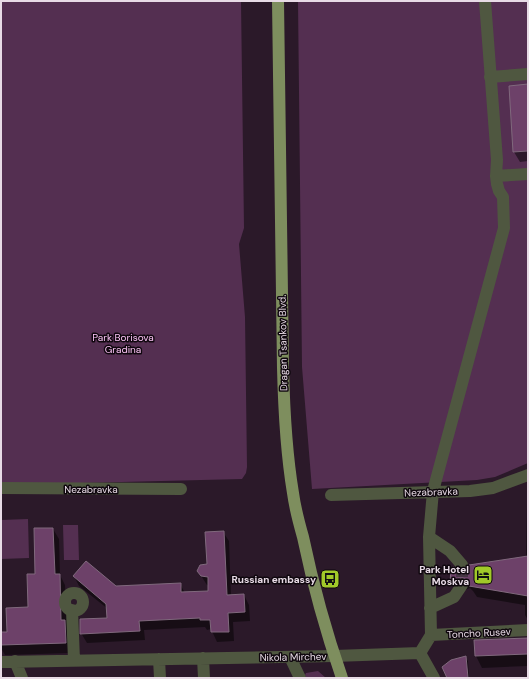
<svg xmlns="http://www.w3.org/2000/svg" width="529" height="679" viewBox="0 0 529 679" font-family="'DM Sans',sans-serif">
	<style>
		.green { fill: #542f51 }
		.shadow { fill: #0007 }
		.building { fill: #6d4169; stroke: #80697d }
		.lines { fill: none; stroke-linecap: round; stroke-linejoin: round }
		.minor-tunnel { stroke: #473645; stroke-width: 12; stroke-dasharray: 12 6; stroke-linecap: butt }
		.minor { stroke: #4f5740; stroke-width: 12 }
		.major { stroke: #7e8e5e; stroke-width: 12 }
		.labels { text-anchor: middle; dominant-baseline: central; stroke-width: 3; stroke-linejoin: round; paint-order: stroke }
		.park-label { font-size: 10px; fill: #fcc4f6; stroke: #0f070e }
		.street-label { font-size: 10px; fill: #e8dbe6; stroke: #0f070e }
		.poi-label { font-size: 10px; font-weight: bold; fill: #e8dbe6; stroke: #0f070e; text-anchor: end }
	</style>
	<rect width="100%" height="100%" fill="#2b1929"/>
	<!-- green -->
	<path class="green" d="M1,1H241L244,228L239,244L245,317L247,467L246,473L242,479L1,485Z
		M298,1H528V463L495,477L477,480L312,489L302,367Z
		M28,519L29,558L1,559V520Z
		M63,525H78L79,560H64Z
		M318,671L326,678H306L305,675L306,673Z"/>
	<!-- shadow -->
	<path class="shadow" d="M528,85V161L520,162L514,152L510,87Z
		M527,504H528V620L525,615V605L477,597L473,591L470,588L465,590L458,594L451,582L459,573H463L526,557Z
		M53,529L59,539L60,575L65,585L67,625L71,653L5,655L1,648V633H8L29,608L36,575Z
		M223,532L229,541L231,596L244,595L249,605L250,621L233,622L234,641L217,642L211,629L207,630L205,627L144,630L145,640L87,643L81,633L108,619V609L79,586L74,576L116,587L180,584L185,593L209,592V586L207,585L198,571L208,565Z
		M528,639V666L482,668L476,656L475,641Z
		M465,657L468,661L469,678H448Z"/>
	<!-- building -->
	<path class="building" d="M528,84V151L513,152L509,86Z
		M34,528H53L55,574H60L61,620H65L66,643L1,645V632H7L6,608L28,607L27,574H35Z
		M224,531L227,595L244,594L245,612L228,613L229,632H211L210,620H200V618L139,621L140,631L80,634V619L107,618L106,604L73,576L86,561L116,586L181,583V592L208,591V577L201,576L197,571L200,565L207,564L205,532Z
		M528,556V596L469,586V581L463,578H458L454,583H450L451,568L454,567L459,572H463L467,570L469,565Z
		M528,638V654L475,656L474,640Z
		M466,656L468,678H447L442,667L451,660Z"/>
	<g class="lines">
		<!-- minor-tunnel -->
		<path class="minor-tunnel" d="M462,565V585"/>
		<!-- minor -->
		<path class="minor" d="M490,77L528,74
			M496,176L528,174
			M1,488L181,489
			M331,495L470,491L493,488L528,475
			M429,537L450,551L462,565
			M65 602a9 9 0 1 1 18 0a9 9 0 1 1-18 0Z
			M430,608L454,597L462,585
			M72,610L74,660
			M431,635L528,630
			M420,653L431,635L429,537L433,491L504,228L503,197L499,191L497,184L496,176L497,160L485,1
			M420,653L434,678
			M290,657L300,678
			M203,658L204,678
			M159,659L160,678
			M15,661L22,678
			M1,662L334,656L420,653"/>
		<!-- major -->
		<path class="major" d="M278,1L283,368C284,410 286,451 293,493C295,508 299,523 303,537C313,585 326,632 342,678"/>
	</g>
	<!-- icons -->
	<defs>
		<g id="hotel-square" transform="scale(1)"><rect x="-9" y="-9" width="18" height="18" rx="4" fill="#a1c929" stroke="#0f070e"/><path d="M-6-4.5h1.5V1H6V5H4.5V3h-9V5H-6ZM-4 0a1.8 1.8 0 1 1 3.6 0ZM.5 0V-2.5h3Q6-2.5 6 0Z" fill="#111"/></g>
		<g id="bus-square" transform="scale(1)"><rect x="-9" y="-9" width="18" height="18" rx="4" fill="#a1c929" stroke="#0f070e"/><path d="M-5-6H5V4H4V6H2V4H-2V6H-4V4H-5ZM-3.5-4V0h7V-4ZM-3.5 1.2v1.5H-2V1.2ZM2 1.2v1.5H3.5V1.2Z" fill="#111"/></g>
	</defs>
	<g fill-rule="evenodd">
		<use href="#hotel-square" x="483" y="575"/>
		<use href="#bus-square" x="330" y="579"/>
	</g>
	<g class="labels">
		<!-- park labels -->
		<g class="park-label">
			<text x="123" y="337">Park Borisova<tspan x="123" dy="12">Gradina</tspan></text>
		</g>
		<!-- street labels -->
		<g class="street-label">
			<text transform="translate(283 343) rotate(-91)">Dragan Tsankov Blvd.</text>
			<text x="91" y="489">Nezabravka</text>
			<text transform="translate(431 492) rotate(-2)">Nezabravka</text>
			<text transform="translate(479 633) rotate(-3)">Toncho Rusev</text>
			<text transform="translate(293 657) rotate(-1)">Nikola Mirchev</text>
		</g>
		<!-- poi labels -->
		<g class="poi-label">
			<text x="469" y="569">Park Hotel<tspan x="469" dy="12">Moskva</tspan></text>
			<text x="316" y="579">Russian embassy</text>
		</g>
	</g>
	<!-- border -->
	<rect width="529" height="679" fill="none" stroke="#e8dbe6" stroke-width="4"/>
</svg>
